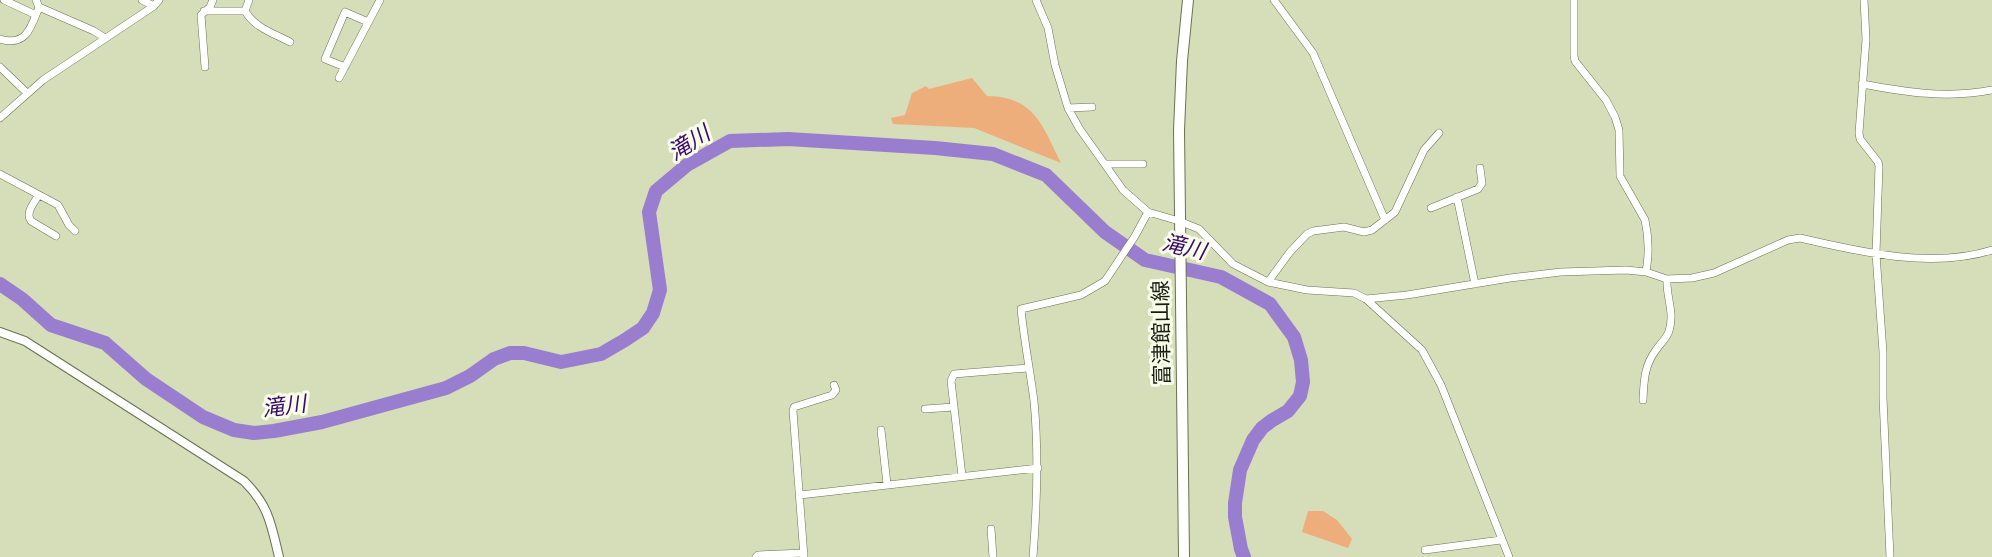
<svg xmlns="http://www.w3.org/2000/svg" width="1992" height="557" viewBox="0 0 1992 557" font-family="'Work Sans','Noto Sans JP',sans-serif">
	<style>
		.green { fill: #edae7c }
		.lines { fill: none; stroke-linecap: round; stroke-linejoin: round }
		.river { stroke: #997dce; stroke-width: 14 }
		.minor-casing { stroke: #6a7250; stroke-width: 8 }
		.tertiary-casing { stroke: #6a7250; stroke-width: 10 }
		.primary-casing { stroke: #6a7250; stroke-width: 12 }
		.minor { stroke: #fff; stroke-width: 7 }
		.tertiary { stroke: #fff; stroke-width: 8 }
		.primary { stroke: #fff; stroke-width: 10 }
		.labels { text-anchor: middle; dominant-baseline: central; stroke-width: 6; stroke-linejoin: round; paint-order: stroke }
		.street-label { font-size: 21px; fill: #191c0e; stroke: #f8fdea }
		.water-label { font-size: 22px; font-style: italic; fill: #3c0a6e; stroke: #f8fdea }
	</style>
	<rect width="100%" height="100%" fill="#d5deb9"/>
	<!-- green -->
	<path class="green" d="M972,78L987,96C1035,97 1042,125 1061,163L974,128L893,124L891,118L905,115L912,93L926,86L929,89Z
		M1308,511H1323L1337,520L1352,539L1348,548L1302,532Z"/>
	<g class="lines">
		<!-- river -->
		<path class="river" d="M0,284L22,299L51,325L105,343L146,379L203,417L234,430L254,433L274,431L322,422L446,388L470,376L494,359L510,353H524L561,362L601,354L625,340L643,328L653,313L660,290L649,212L656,191L687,165L730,141L788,139L935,148L993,154L1046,175L1105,232L1145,260L1221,277L1270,304L1294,337L1301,360L1303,382L1300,396L1288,411L1271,421L1262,428L1253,440L1240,470L1235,503V517L1241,549L1244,557"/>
		<!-- minor casing -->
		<g class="minor-casing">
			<path id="minor" d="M4,0L36,15
				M36,0L39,7L94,31L105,38
				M142,0L154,6
				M1036,0L1048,28L1055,65L1068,108L1079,128L1123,190L1148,212L1179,221L1199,229L1233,264L1268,282L1307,290L1354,293L1366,299L1422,350L1441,385L1509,557
				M1274,0L1313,53L1385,220
				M1574,0V56L1575,61L1606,100L1615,117L1619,130L1620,176L1645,220C1649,238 1649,255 1646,272
				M1864,0L1866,39L1859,133L1860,139L1878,162L1879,166L1876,254L1883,352V398L1890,557
				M204,11H245C255,28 273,33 290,42
				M245,11L249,0
				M0,39C26,47 31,28 39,7
				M0,67L27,93
				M205,67L201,15L210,7L213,0
				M345,67L325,59L345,12L368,22
				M339,78L380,0
				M1862,84C1905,92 1948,99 1992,90
				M1068,108L1092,107
				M0,118L43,80L154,6L159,0
				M1105,164H1143
				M0,174L58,205L69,225L75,231
				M38,196C34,203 25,213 31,221L56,236
				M1457,197L1475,284
				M1431,208L1478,189L1482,183L1480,168
				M1268,282L1290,252L1307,234L1313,231L1344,227L1364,232L1372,230L1395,212L1424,150L1439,133
				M1366,299L1407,295L1510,278L1561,272L1626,270L1646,272L1667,279L1692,278L1714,273L1788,240L1800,238C1860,252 1932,269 1992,250
				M1643,400C1644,381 1644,366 1656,350C1660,344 1667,338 1669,331C1675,312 1666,298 1667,279
				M925,409L954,407
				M881,430L887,484
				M962,476L951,381L954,374L1028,368
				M800,495L1038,468
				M991,529L993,557
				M1425,550L1501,540
				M756,557L758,555L804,553
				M804,557L793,411L794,407L832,395L836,390L834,385
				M1033,557C1037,505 1039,453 1034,401C1030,370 1024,340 1021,309L1081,295L1105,281L1135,236L1148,212"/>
		</g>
		<!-- tertiary casing -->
		<g class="tertiary-casing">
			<path id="tertiary" d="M0,332L25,341L244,481C269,506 271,524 279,557"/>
		</g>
		<!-- primary casing -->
		<g class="primary-casing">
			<path id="primary" d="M1184,557L1179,130L1182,61L1188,0"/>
		</g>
		<!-- minor -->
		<use href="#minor" class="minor"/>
		<!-- tertiary -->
		<use href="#tertiary" class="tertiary"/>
		<!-- primary -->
		<use href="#primary" class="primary"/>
	</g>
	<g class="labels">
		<!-- street labels -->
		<g class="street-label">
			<text transform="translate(1161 333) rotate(-91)">富津館山線</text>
		</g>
		<!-- water labels -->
		<g class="water-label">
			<text transform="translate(689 143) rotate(-32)">滝川</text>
			<text transform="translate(1184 247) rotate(13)">滝川</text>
			<text transform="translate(284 406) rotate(-7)">滝川</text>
		</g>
	</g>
</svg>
